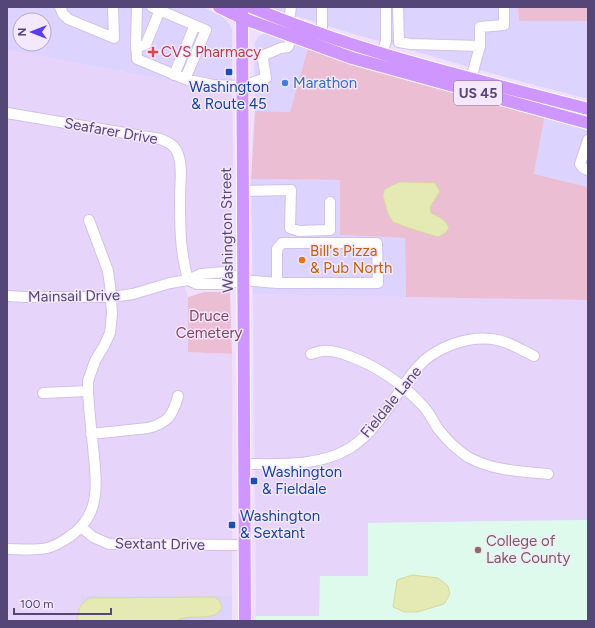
<svg xmlns="http://www.w3.org/2000/svg" width="595" height="628" viewBox="0 0 595 628" font-family="Figtree,sans-serif">
	<style>
		.residential { fill: #e7d4fb }
		.commercial { fill: #ddd3ff; fill-rule: evenodd }
		.education { fill: #ddfaed }
		.green { fill: #ecbed4 }
		.water { fill: #e5e9b4; stroke: #d6db99 }
		.lines { fill: none; stroke-linecap: round; stroke-linejoin: round }
		.minor-casing { stroke: #d0c1e8; stroke-width: 12 }
		.major-casing { stroke: #fff; stroke-width: 14 }
		.minor { stroke: #fff; stroke-width: 10 }
		.major { stroke: #d096ff; stroke-width: 12 }
		.health-dot { fill: #e0444e; stroke: #f4e8ff; stroke-width: 1.5 }
		.transit-dot { fill: #1a4fb4; stroke: #f4e8ff; stroke-width: 1.5 }
		.shop-dot { fill: #3f7fe0; stroke: #f4e8ff; stroke-width: 1.5 }
		.food-dot { fill: #e8710a; stroke: #f4e8ff; stroke-width: 1.5 }
		.education-dot { fill: #8d6e63; stroke: #f4e8ff; stroke-width: 1.5 }
		.labels { text-anchor: middle; dominant-baseline: central; stroke-width: 3; stroke-linejoin: round; paint-order: stroke }
		.shield { fill: #f4e8ff; stroke: #84779f; stroke-width: 1 }
		.shield-label { font-size: 14px; font-weight: bold; fill: #544676 }
		.health-label { font-size: 15px; fill: #be3a42; stroke: #f4e8ff; text-anchor: start }
		.shop-label { font-size: 15px; fill: #366cbe; stroke: #f4e8ff; text-anchor: start }
		.transit-label { font-size: 15px; fill: #164399; stroke: #f4e8ff; text-anchor: start }
		.street-label { font-size: 15px; fill: #544676; stroke: #f4e8ff }
		.food-label { font-size: 15px; fill: #c56008; stroke: #f4e8ff; text-anchor: start }
		.park-label { font-size: 15px; fill: #8a425c; stroke: #f4e8ff }
		.education-label { font-size: 15px; fill: #785e54; stroke: #f4e8ff; text-anchor: start }
	</style>
	<rect width="100%" height="100%" fill="#f0e0fe"/>
	<!-- residential -->
	<path class="residential" d="M7,50L232,92L233,163L231,205V261L228,267L222,270L179,271L188,297V352L232,354V596H82V621H7Z
		M253,294L588,300V520L368,523L369,576L320,616H256Z"/>
	<!-- commercial -->
	<path class="commercial" d="M7,7H202L222,16L230,25L232,30V92L7,50ZM20,20H44V44H20Z
		M267,7H518L519,21H588V99L519,81L347,32Z
		M264,34H272L308,48L290,112L255,111L254,55L255,42L259,36Z
		M545,114L588,125V187L534,174Z
		M251,179L340,180V235L405,238L406,297L253,294Z
		M81,596H232V621H82Z"/>
	<!-- education -->
	<path class="education" d="M588,520V621H256V616H319L320,576H368V523Z"/>
	<!-- green -->
	<path class="green" d="M518,7H588V21H519Z
		M308,48L545,114L534,174L588,187V300L406,297L405,238L340,235V180L251,179L255,111L290,112Z
		M204,292H230L232,354L188,352V297Z"/>
	<!-- water -->
	<path class="water" d="M400,182L435,183L440,191L430,207L431,213C439,217 445,219 449,228L445,233L438,237L409,228L393,222L388,214L383,196L384,190L393,185Z
		M412,575L438,578L448,586L450,594L444,604L417,612H405L393,607L397,580Z
		M214,597L219,600L222,607C216,624 189,612 176,621H77C78,610 80,603 90,598Z"/>
	<g class="lines">
		<!-- minor casing -->
		<g class="minor-casing">
			<path id="minor" d="M60,7L63,14L68,19L114,38L113,7
				M137,7L136,42L137,59L185,79L213,85L242,86L266,78L263,60L264,55L281,48L288,47L292,37
				M152,7L206,30L185,79
				M322,7V35
				M398,7L399,42L410,44L480,46
				M289,22L291,7
				M136,48L146,44L160,10
				M382,54L386,41V7
				M174,75L195,25
				M471,79L480,46V27L504,25V7
				M7,113L160,139C168,142 175,145 178,154C183,167 180,184 180,197C180,228 180,250 188,280
				M588,140L580,164L583,168L588,170
				M242,191L291,190L290,228L299,231L330,230V202
				M188,280L197,284H225L243,280L277,283H378L377,243H282L277,249V283
				M7,296L25,297H111L133,294L170,283L188,280L201,274L225,272L243,280
				M311,354C315,353 319,351 323,351C331,350 341,353 349,356C379,367 403,384 424,407C430,414 434,423 439,430C447,440 457,450 468,457C493,471 520,471 548,474
				M43,393L88,391
				M91,434L148,428C168,423 173,415 178,396
				M244,464C279,464 319,467 350,448C380,429 394,395 416,369C434,347 470,334 498,340C511,343 522,350 534,356
				M81,527L93,537L109,544L244,545
				M7,549C20,549 34,551 47,548C55,546 62,542 69,537C103,514 96,482 93,446C91,428 89,409 88,391V381L95,361L104,346L110,333L112,314L110,285L108,271L89,220"/>
		</g>
		<!-- major casing -->
		<g class="major-casing">
			<path id="major" d="M219,7L242,18L352,58L588,123
				M242,7L245,621
				M251,7C359,53 475,79 588,109"/>
		</g>
		<!-- minor -->
		<use href="#minor" class="minor"/>
		<!-- major -->
		<use href="#major" class="major"/>
	</g>
	<!-- markers -->
	<path class="health-dot" d="M151 46h4v4h4v4h-4v4h-4v-4h-4v-4h4z"/>
	<g class="transit-dot">
		<rect x="225" y="68" width="8" height="8" rx="2"/>
		<rect x="250" y="477" width="8" height="8" rx="2"/>
		<rect x="228" y="521" width="8" height="8" rx="2"/>
	</g>
	<circle class="shop-dot" cx="285" cy="83" r="4"/>
	<circle class="food-dot" cx="302" cy="260" r="4"/>
	<circle class="education-dot" cx="478" cy="550" r="4"/>
	<g class="labels">
		<!-- shield labels -->
		<rect class="shield" x="454" y="81" width="48" height="24" rx="3"/>
		<g class="shield-label">
			<text x="478" y="93">US 45</text>
		</g>
		<!-- health labels -->
		<g class="health-label">
			<text x="161" y="52">CVS Pharmacy</text>
		</g>
		<!-- shop labels -->
		<g class="shop-label">
			<text x="293" y="83">Marathon</text>
		</g>
		<!-- transit labels -->
		<g class="transit-label">
			<text x="229" y="87" text-anchor="middle">Washington<tspan x="229" dy="17">&amp; Route 45</tspan></text>
			<text x="262" y="472">Washington<tspan x="262" dy="17">&amp; Fieldale</tspan></text>
			<text x="240" y="516">Washington<tspan x="240" dy="17">&amp; Sextant</tspan></text>
		</g>
		<!-- street labels -->
		<g class="street-label">
			<text transform="translate(111 131) rotate(10)">Seafarer Drive</text>
			<text transform="translate(227 230) rotate(-91)">Washington Street</text>
			<text transform="translate(74 296) rotate(-1)">Mainsail Drive</text>
			<text transform="translate(391 402) rotate(-51)">Fieldale Lane</text>
			<text transform="translate(160 544) rotate(1)">Sextant Drive</text>
		</g>
		<!-- food labels -->
		<g class="food-label">
			<text x="310" y="251">Bill's Pizza<tspan x="310" dy="17">&amp; Pub North</tspan></text>
		</g>
		<!-- park labels -->
		<g class="park-label">
			<text x="209" y="316">Druce<tspan x="209" dy="17">Cemetery</tspan></text>
		</g>
		<!-- education labels -->
		<g class="education-label">
			<text x="486" y="541">College of<tspan x="486" dy="17">Lake County</tspan></text>
		</g>
	</g>
	<!-- border -->
	<rect width="595" height="628" fill="none" stroke="#544676" stroke-width="16"/>
	<!-- north arrow -->
	<g transform="translate(32 32) rotate(270)"><circle r="19" fill="#f4e8ff" stroke="#b4a7c8"/>
	<path d="M0-3L7 15L0 10L-7 15Z" fill="#573cf1"/>
	<text y="-6" font-size="11" font-weight="bold" text-anchor="middle" fill="#544676">N</text>
	</g>
	<!-- scale -->
	<path d="M14 608v6h97v-6" fill="none" stroke="#544676" stroke-width="2"/>
	<text x="20" y="608" font-size="12" fill="#544676" stroke="#f4e8ff" stroke-width="3" paint-order="stroke">100 m</text>
</svg>
